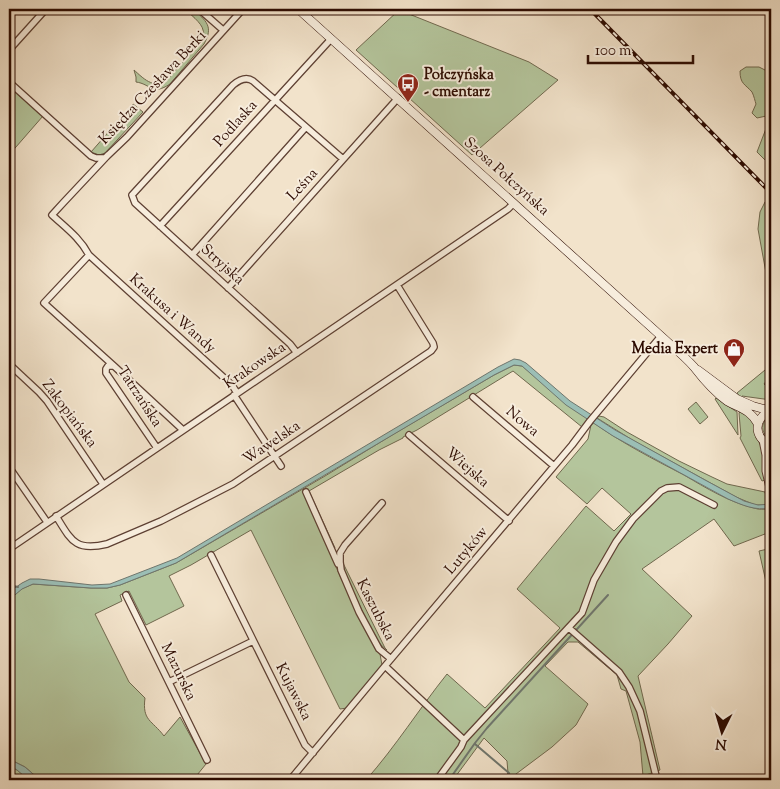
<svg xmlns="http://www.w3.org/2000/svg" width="780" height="789" viewBox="0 0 780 789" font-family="'Sorts Mill Goudy',serif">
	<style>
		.green { fill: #b4c59c; stroke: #70684e }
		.water { fill: #9bbeb5; stroke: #6f766d }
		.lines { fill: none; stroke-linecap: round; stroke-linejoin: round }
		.stream { stroke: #6f766d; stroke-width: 2 }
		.minor-casing { stroke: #5e4033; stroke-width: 8 }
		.tertiary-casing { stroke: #5e4033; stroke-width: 9 }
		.secondary-casing { stroke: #2c0a00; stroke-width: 9 }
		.minor { stroke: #f7eddd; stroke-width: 5.5 }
		.tertiary { stroke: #f7eddd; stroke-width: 7 }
		.secondary { stroke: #f7eddd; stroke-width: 8 }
		.rail-casing { stroke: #2c0a00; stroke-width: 4 }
		.rail { stroke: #f7eddd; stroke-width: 2; stroke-dasharray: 5.5; stroke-linecap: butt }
		.labels { text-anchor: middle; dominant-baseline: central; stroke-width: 4; stroke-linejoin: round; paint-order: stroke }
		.poi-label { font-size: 15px; font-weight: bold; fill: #2c0a00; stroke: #f7eddd; text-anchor: start }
		.street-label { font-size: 15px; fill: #2c0a00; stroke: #f7eddd }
	</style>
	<rect width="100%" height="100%" fill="#f2e3cb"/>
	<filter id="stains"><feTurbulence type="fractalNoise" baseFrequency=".004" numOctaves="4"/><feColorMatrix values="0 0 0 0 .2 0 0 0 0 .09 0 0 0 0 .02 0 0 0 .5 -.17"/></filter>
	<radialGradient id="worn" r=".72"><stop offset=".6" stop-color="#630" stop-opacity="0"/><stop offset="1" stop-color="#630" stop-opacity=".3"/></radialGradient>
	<!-- green -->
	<path class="green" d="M184,9H193C206,21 214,26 204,44L170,84C152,96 151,84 136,82V77L134,70C143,78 153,89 166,81L200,42C202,38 205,34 203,30C202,23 189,13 184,9Z
		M399,10L529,62L558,80L472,155L356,50Z
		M746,67H759L771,73V115L757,118L752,113L756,104C755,101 754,96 752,92C745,84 740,84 740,71Z
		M9,87L43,116L9,155Z
		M133,104L143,112L105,153L99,155L91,152Z
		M767,126L771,127V165L766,161L757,152Z
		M771,195V359L766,273L758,229L760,212L765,202Z
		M514,365L522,366L588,419L582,427L513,371L417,430L403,437V438L379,450L309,491L335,548L330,553L341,578L371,640L380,654L382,665L347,708L340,709L251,530L191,565L169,576L184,606L146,625L129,591L120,595L122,601L95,614L129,682L145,698C142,721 152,720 164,736L180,717L206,764L193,780H40L25,767L9,759V600L21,589L33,584L91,588H107L120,585L176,563L325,476L392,435L494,375Z
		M765,370L768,375L767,380L764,384L766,386L771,384V400L742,396L741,399L737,393Z
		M716,398L737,412L738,435L715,399Z
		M696,402L708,417L700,424L688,409Z
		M741,410L746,413L754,423L755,434L763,450L765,480L762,481L740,438L741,436L739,413Z
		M771,415V440C760,434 760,421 771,415Z
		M599,416L604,417L627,432L679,461L712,477L727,484L765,492L768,505H755L736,497L634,441L597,418Z
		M594,423C622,443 653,459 684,475C706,488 729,502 754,508C759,510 764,509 769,509C771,517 771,524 770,532L734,546L714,519L642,569L692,616L668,644L638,676L660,770L643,776L640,742L626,691L621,689L617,675L578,642H568L545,666L588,704L576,725L552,747L508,780H503L508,773L507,761L484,738L453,780H366C396,746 419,709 447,674L485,708L560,628L517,589L586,506L614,531L631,514L602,488L587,504L556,477L588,439L591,425Z
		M768,549V559L771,573V604L759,551Z
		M343,563L385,648L387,650L381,645L373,634L345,574Z
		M9,765L17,770L29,780H9Z"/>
	<!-- water -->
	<path class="water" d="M514,359L520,360L526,363L570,401L615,430L705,480L744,501L758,505L771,504V508C755,511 742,505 728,499L613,436L566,405L522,366L514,365L494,375L176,563L120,585L107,588H91L33,584L22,589L9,600V592L22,583L30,579H39L92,585L110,584L177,558L498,367Z
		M9,759L25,767L40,780H29L17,770L9,765Z"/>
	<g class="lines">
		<!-- stream -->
		<path class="stream" d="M9,585L18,587
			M475,744L509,773L510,779L509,780
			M449,780L475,743L487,728L608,595"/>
		<!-- minor casing -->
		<g class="minor-casing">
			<path id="minor" d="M199,9L223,30
				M9,50L46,9
				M9,82L91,156L96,158H105L127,137L243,9
				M108,155L63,203L52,215C66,228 80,238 89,255L232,385L237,393
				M160,226L331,39
				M89,255L44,303L114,366
				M192,255L306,127
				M228,288L398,98
				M297,353L290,344L135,203L132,195L233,85C239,80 246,76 253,81L343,159
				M9,364L39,392L47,401L103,484
				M234,395L281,466
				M473,397L554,466
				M409,435L509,521
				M157,448L106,373V369L108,366H114L183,430
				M9,467L47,522
				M306,492L338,564
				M382,503L345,545L340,553V562L341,570L359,612L379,649L391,659
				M56,516C71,540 75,552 107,544L161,521L233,484L431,351L434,347L433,343L397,285
				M9,549L508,209L514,203
				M211,555L305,745L313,753
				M126,595L207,760
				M569,628L619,672L629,687L640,711L657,780
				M385,666L464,740
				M169,682L253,641
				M290,780L385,666L572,445L590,421L661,336
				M437,780L461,747L464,740L582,613L594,580L616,542L633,519L661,491L667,488L679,487L714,505"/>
		</g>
		<!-- tertiary casing -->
		<g class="tertiary-casing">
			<path id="tertiary" d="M763,440L766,455V471L771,492"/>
		</g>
		<!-- secondary casing -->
		<g class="secondary-casing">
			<path id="secondary" d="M298,9L671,345C679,352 687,359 694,367C704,380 713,391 727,401C739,408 751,410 758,424
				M698,370L737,399L753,406L771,411
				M771,411C753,418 753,438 771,445"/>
		</g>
		<!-- minor -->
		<use href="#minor" class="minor"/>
		<!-- tertiary -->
		<use href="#tertiary" class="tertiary"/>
		<!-- secondary -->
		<use href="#secondary" class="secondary"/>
		<!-- rail casing -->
		<g class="rail-casing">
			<path id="rail" d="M590,9L771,193"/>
		</g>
		<!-- rail -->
		<use href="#rail" class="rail"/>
	</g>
	<!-- icons -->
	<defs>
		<g id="bus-pin" transform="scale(1.125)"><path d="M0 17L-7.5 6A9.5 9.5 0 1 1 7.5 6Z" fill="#8f2418" stroke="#f7eddd"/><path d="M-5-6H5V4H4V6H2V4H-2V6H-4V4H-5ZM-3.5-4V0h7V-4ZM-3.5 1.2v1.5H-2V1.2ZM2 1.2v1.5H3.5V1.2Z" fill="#fff"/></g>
		<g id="shop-pin" transform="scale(1.125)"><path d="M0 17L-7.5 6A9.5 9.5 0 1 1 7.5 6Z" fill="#8f2418" stroke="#f7eddd"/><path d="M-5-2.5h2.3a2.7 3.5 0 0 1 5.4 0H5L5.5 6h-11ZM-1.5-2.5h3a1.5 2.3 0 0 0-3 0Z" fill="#fff"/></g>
	</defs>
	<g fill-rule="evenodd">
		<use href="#bus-pin" x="408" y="84"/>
		<use href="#shop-pin" x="734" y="349"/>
	</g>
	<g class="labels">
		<!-- poi labels -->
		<g class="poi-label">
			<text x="424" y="75">Połczyńska<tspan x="424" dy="17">- cmentarz</tspan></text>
			<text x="718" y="349" text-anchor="end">Media Expert</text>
		</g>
		<!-- street labels -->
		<g class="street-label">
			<text transform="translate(153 88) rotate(-47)">Księdza Czesława Berki</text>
			<text transform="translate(236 124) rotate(-48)">Podlaska</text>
			<text transform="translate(506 177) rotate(42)">Szosa Połczyńska</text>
			<text transform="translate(303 185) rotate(-48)">Leśna</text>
			<text transform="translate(222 265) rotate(42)">Stryjska</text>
			<text transform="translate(172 314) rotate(42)">Krakusa i Wandy</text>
			<text transform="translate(255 366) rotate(-34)">Krakowska</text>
			<text transform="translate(139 397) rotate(57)">Tatrzańska</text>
			<text transform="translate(69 414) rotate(53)">Zakopiańska</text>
			<text transform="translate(522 422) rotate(40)">Nowa</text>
			<text transform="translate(272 443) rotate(-34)">Wawelska</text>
			<text transform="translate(467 468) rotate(41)">Wiejska</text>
			<text transform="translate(467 551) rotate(-50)">Lutyków</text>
			<text transform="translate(375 610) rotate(63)">Kaszubska</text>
			<text transform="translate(178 672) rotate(64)">Mazurska</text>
			<text transform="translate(293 692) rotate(63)">Kujawska</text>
		</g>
	</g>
	<!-- margin -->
	<rect width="780" height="789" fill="none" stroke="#f2e3cb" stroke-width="30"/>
	<rect x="10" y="10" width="760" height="769" fill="none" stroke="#2c0a00" stroke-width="2.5"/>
	<rect x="15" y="15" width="750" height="759" fill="none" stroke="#2c0a00"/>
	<!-- north arrow -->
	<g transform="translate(722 732) rotate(185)" stroke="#f7eddd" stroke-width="4" paint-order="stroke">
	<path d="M0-4L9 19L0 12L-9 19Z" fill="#2c0a00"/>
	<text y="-8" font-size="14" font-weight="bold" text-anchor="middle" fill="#2c0a00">N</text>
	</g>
	<!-- scale -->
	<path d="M588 55v8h105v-8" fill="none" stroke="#2c0a00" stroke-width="2.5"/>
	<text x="595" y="55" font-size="15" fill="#2c0a00" stroke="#f7eddd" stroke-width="4" paint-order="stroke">100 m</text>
	<rect width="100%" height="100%" filter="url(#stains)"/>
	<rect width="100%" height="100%" fill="url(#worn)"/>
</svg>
